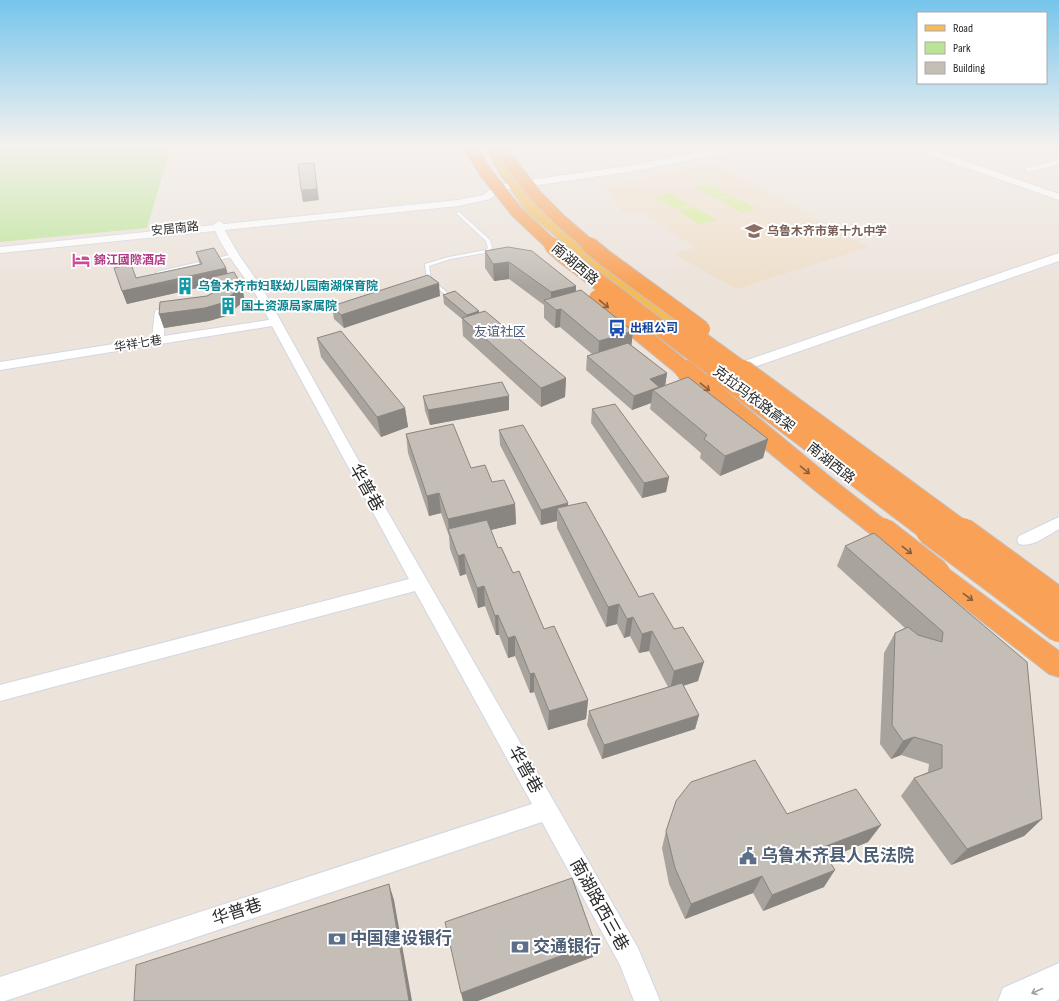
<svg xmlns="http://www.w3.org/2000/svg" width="1059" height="1001" viewBox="0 0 1059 1001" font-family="'Sofia Sans Condensed','Noto Sans SC',sans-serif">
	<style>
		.education { fill: #eedeca }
		.green { fill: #bbe497 }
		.pitch { fill: #d2ec92 }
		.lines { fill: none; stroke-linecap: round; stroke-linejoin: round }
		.service-casing { stroke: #d1d7e3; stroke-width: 2 }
		.minor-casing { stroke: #d1d7e3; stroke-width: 2 }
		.tertiary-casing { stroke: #d1d7e3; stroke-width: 2 }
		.secondary-casing { stroke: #d1d7e3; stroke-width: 2 }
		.primary-casing { stroke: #c3c3c3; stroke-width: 2 }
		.trunk-casing { stroke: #c3c3c3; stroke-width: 2 }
		.service { fill: #fff; fill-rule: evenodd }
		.minor { fill: #fff; fill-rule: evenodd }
		.tertiary { fill: #fff; fill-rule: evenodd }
		.secondary { fill: #fff; fill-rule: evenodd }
		.primary { fill: #f3bb5a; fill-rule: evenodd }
		.trunk { fill: #f9a157; fill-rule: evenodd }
		.trunk-bridge-far3-casing { stroke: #c3c3c3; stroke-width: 14; stroke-linecap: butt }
		.trunk-bridge-far2-casing { stroke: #c3c3c3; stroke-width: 18; stroke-linecap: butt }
		.trunk-bridge-far1-casing { stroke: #c3c3c3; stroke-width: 22; stroke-linecap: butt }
		.trunk-bridge-casing { stroke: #c3c3c3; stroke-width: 28; stroke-linecap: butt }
		.trunk-bridge-far3 { stroke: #f9a157; stroke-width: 12 }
		.trunk-bridge-far2 { stroke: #f9a157; stroke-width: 16 }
		.trunk-bridge-far1 { stroke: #f9a157; stroke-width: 20 }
		.trunk-bridge { stroke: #f9a157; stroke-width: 26 }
		.wall { fill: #a9a39d }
		.shaded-wall { fill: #898580 }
		.building { fill: #c4beb7; stroke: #898580 }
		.oneway { stroke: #87603e }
		.oneway2 { stroke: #9f9f9f }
		.labels { text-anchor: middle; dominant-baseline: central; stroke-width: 4; stroke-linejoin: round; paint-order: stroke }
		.far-street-label { font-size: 12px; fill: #2a2a2a; stroke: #fff }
		.far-education-label { font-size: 12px; font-weight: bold; fill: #785e54; stroke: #fff; text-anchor: start }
		.far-hotel-label { font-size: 12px; font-weight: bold; fill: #b23c85; stroke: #fff; text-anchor: start }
		.far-culture-label { font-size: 12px; font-weight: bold; fill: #0d838f; stroke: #fff; text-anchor: start }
		.far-transit-label { font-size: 12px; font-weight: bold; fill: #164399; stroke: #fff; text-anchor: start }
		.far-neighbourhood-label { font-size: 13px; fill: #49597b; stroke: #fff }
		.street-label { font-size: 14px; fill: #2a2a2a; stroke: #fff }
		.near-street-label { font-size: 17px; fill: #2a2a2a; stroke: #fff }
		.near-service-label { font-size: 17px; font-weight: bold; fill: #4e5e75; stroke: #fff; text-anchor: start }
	</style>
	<rect width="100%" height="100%" fill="#ece3db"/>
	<!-- education -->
	<path class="education" d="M663,147H710L673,154Z
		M713,162L869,247L736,289L674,254L695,247L640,211L624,214L605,187Z"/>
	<!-- green -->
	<path class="green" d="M0,147H171L147,228L0,242Z"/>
	<!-- pitch -->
	<path class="pitch" d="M709,184L731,195L716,199L694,187Z
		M669,193L691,205L675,209L654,197Z
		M734,197L757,209L742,213L719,200Z
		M694,207L717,220L700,224L678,211Z"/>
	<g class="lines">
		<!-- service casing -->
		<g class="service-casing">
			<path id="service" d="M457,212H459L490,240L492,248L490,252L450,259L429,266L431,279L450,295V297H448L427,279L425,264L449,257L486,250L488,248L486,241L457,214Z
				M234,254H236V256L158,273L156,272Z"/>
		</g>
		<!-- minor casing -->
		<g class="minor-casing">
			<path id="minor" d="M957,147L953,149L924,152L920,150L921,148Z
				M1059,160V164L1029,172L1025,170L1026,168Z
				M219,221L224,224V229L239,255L264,291L366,474L638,948L660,1001H634L620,965L542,822L5,1001H0V977L532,804L415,591L0,701V685L409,579L272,326L0,370V362L152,338L155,312L156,310L175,306L180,309L179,311L165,314L164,336L269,320C264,310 259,299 253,290C244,276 214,239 214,224Z
				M1059,517V529C1048,535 1032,548 1019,544L1017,540L1019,536Z"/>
		</g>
		<!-- tertiary casing -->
		<g class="tertiary-casing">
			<path id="tertiary" d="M726,147H745L741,150L628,172L502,190L490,199L458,206L0,253V247L458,200L483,195L495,186L509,183L628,166Z
				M912,147H925L1059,194V200L913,149Z
				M1059,253V261L734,374L729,375L724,374L722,371L724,368Z"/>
		</g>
		<!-- secondary casing -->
		<g class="secondary-casing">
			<path id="secondary" d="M1059,963V999L1056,1001H998L1003,988Z"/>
		</g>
		<!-- primary casing -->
		<g class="primary-casing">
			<path id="primary" d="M485,147H496L512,174L537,206L599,258L705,337L708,341L705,345L699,346L693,345L589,264L527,212L501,175Z"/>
		</g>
		<!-- trunk casing -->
		<g class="trunk-casing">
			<path id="trunk" d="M937,564L946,567L1059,651V677L1049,674L928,579L925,573L928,567Z"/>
		</g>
		<!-- service -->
		<use href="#service" class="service"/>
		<!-- minor -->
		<use href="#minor" class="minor"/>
		<!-- tertiary -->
		<use href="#tertiary" class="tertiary"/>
		<!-- secondary -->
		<use href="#secondary" class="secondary"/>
		<!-- primary -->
		<use href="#primary" class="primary"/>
		<!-- trunk -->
		<use href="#trunk" class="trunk"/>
		<!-- trunk-bridge-far3 casing -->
		<g class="trunk-bridge-far3-casing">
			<path id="trunk-bridge-far3" d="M470,147L486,173L517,212L553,246
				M499,147L536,196L560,220L590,246"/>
		</g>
		<!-- trunk-bridge-far2 casing -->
		<g class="trunk-bridge-far2-casing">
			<path id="trunk-bridge-far2" d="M552,245L562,254L717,371
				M589,245L605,258L702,329
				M597,298L686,371
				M682,326L744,371"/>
		</g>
		<!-- trunk-bridge-far1 casing -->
		<g class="trunk-bridge-far1-casing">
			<path id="trunk-bridge-far1" d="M685,370L823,484L884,532
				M716,370L930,532
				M743,370L964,532"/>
		</g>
		<!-- trunk-bridge casing -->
		<g class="trunk-bridge-casing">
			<path id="trunk-bridge" d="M883,531L937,573
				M929,531L1059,629
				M963,531L1059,601"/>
		</g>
		<!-- trunk-bridge-far3 -->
		<use href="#trunk-bridge-far3" class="trunk-bridge-far3"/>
		<!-- trunk-bridge-far2 -->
		<use href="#trunk-bridge-far2" class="trunk-bridge-far2"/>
		<!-- trunk-bridge-far1 -->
		<use href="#trunk-bridge-far1" class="trunk-bridge-far1"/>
		<!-- trunk-bridge -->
		<use href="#trunk-bridge" class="trunk-bridge"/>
	</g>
	<!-- wall -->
	<path class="wall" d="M485,251L576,286V291L633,331L631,345L667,373L665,385L768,439L763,458L720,476L700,458L701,453L650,409L651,403L632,410L586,370L587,356L592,354L560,327L555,328L544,318V305L509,279L494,281L485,268Z
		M196,252L226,268L227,273L241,284L244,297L243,302L226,316L209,321L164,328L159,314L207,296L217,290L215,284L127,304L122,291L136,278L200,265Z
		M443,295L479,311V313L566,378L565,397L541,407L463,336L462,319L444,304Z
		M440,296L344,328L334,319L332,306Z
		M317,338L405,408L408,427L381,437L321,357Z
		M423,396H509V410L430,425L425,411Z
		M592,409L669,477L666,492L642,498L591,423Z
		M499,430L568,506L639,597L698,681L683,686L699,715L695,729L602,759L587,725L589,711L668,687L649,651L639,653L630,636L624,638L617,624L606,627L557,528V521L541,525L500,445Z
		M406,434L471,468L492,482L515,504L516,524L490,530L498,548L544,629L588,700L586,719L548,730L534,692L530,693L515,656L508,658L499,635H496L485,606L478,608L466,574L460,576L450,549L449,536L441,513L429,516L408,453Z
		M845,546L1027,662L1042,819L1024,836L951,865L901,796L914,778L928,772L929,764L901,755L891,759L880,744L884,653L895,633L905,628L837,566Z
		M787,814L881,825L868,842L827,858L824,887L763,911L753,893L685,919L669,884L662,848L666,831Z"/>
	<!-- shaded-wall -->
	<path class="shaded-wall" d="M314,163L319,200L303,202L301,190Z
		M509,262V279L494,281L493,264Z
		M226,268L230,281L213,277L215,284L127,304L122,291Z
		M439,283L440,296L344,328L341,315Z
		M241,284L244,297L243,302L226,316L209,321L164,328L159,314Z
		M576,286L575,303L551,306V292Z
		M561,309L560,327L555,328L556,310Z
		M479,311L480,320L468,323L467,315Z
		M633,331L631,349L598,360L599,341Z
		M667,373L665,387L653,390L651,403L632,410L634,396L650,379Z
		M566,378L565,397L541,407V388Z
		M509,396V410L430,425L428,410Z
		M405,408L408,427L381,437L377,417Z
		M768,439L763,458L720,476L725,456Z
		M669,477L666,492L642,498L644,483Z
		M439,493L441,513L429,516L427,496Z
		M568,503V518L557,508V521L541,525V510Z
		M515,504L516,524L452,539L449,532L448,519Z
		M464,554L466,574L460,576L458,556Z
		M484,586L485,606L478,608L477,588Z
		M619,604L617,624L606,627L608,607Z
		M498,615L499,635H496L495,616Z
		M633,617L630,636L624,638L627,619Z
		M652,631L649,651L639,653L642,634Z
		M515,636V656L508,658V638Z
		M704,662L698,681L670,690L674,671Z
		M534,673V692L530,693V674Z
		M588,700L586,719L548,730L549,711Z
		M699,715L695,729L602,759L604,745Z
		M914,737L901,755L891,759L903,741Z
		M1042,819L1024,836L951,865L967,849Z
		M881,825L868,842L811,865L821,848Z
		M835,870L824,887L763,911L772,895Z
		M762,876L753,893L685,919L691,904Z
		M389,884L394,900L412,1001H409Z
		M595,943L593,957L478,1001H463L461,993Z"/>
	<!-- building -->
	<path class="building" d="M314,163L317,189L301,190L298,164Z
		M508,247L532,251L576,286L551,292L509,262L493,264L485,251Z
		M214,248L226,268L122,291L114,268L131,264L136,278L202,264L196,252Z
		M234,272L241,284L239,289L222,303L205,308L159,314L160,302L207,296L220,289L213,277Z
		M428,275L439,283L341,315L332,306Z
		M581,290L633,331L599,341L561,309L556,310L544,300Z
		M455,291L479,311L467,315L443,295Z
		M485,311L566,378L541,388L462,318Z
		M341,331L405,408L377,417L317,338Z
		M628,343L667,373L650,379L659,387L634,396L587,356Z
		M688,377L768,439L725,456L704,439L707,435L653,390Z
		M502,382L509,396L428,410L423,396Z
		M615,404L669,477L644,483L592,409Z
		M453,424L471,468L485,465L492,482L504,480L515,504L448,519L439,493L427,496L406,434Z
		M523,425L568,503L541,510L499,430Z
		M586,502L639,597L653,593L674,629L683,627L704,662L674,671L652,631L642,634L633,617L627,619L619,604L608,607L557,508Z
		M487,520L498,548L501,547L513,573L519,571L544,629L554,626L588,700L549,711L534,673L530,674L515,636L508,638L498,615L495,616L484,586L477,588L464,554L458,556L448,529Z
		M874,533L1027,662L1042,819L967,849L914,778L942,768V745L914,737L903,741L892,725L895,633L908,627L918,635L942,642L943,632L845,546Z
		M682,683L699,715L604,745L589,711Z
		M755,760L787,814L856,789L881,825L821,848L835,870L772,895L762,876L691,904L675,868L666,831L676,801L691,782Z
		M572,878L595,943L461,993L445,922Z
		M389,884L409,1001H134L136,965Z"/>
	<!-- one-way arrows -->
	<defs><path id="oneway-shaft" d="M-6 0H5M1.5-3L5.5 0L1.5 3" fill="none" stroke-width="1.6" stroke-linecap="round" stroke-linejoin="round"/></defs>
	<g class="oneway">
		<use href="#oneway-shaft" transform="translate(604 304) rotate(40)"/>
		<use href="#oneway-shaft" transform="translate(705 387) rotate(40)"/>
		<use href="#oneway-shaft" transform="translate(805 470) rotate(40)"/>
		<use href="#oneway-shaft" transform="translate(907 550) rotate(38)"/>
		<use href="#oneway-shaft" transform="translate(968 597) rotate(37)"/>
	</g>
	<use class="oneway2" href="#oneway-shaft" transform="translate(1037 991) rotate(155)"/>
	<!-- sky -->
	<linearGradient id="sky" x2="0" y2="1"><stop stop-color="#76c5ec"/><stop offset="0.51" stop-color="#f6f2ef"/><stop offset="1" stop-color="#f6f2ef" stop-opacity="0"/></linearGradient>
	<rect width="1059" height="287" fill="url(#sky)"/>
	<!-- icons -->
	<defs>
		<g id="school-bare" transform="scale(1.38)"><path d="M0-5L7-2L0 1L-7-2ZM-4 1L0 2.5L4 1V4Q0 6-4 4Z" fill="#8d6e63" stroke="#fff" stroke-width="2.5" paint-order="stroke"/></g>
		<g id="hotel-bare" transform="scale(1.38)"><path d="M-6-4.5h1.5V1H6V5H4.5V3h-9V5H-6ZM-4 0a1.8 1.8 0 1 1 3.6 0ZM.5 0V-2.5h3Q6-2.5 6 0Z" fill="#d1479c" stroke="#fff" stroke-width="2.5" paint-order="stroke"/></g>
		<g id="building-bare" transform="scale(1.38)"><path d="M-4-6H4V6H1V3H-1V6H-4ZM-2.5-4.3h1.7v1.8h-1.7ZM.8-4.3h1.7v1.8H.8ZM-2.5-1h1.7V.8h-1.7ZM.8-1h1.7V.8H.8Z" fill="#0f9aa8" stroke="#fff" stroke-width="2.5" paint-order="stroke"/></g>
		<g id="bus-bare" transform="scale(1.38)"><path d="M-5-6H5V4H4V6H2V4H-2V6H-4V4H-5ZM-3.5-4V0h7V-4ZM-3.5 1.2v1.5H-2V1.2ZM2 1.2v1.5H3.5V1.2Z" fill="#1a4fb4" stroke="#fff" stroke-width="2.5" paint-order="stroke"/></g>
		<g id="civic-bare" transform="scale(1.38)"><path d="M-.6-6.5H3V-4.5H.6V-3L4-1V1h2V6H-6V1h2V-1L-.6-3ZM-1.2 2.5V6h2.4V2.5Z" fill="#5c6f8a" stroke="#fff" stroke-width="2.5" paint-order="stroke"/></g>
		<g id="bank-bare" transform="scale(1.38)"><path d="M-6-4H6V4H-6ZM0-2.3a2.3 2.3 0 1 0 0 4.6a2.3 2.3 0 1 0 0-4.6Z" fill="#5c6f8a" stroke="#fff" stroke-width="2.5" paint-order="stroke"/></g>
	</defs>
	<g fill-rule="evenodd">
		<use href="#school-bare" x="754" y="231"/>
		<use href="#hotel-bare" x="81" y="260"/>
		<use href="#building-bare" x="185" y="286"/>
		<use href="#building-bare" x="228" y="306"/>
		<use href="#bus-bare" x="617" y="328"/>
		<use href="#civic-bare" x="748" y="856"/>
		<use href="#bank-bare" x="337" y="939"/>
		<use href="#bank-bare" x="520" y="947"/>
	</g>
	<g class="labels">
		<!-- far-street labels -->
		<g class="far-street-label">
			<text transform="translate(175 229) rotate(-6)">安居南路</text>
			<text transform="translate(138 344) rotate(-9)">华祥七巷</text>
		</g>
		<!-- far-education labels -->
		<g class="far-education-label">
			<text x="767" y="231">乌鲁木齐市第十九中学</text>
		</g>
		<!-- far-hotel labels -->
		<g class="far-hotel-label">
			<text x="94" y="260">錦江國際酒店</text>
		</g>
		<!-- far-culture labels -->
		<g class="far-culture-label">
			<text x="198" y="286">乌鲁木齐市妇联幼儿园南湖保育院</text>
			<text x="241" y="306">国土资源局家属院</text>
		</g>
		<!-- far-transit labels -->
		<g class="far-transit-label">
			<text x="630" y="328">出租公司</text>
		</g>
		<!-- far-neighbourhood labels -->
		<g class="far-neighbourhood-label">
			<text x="500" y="332">友谊社区</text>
		</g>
		<!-- street labels -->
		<g class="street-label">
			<text transform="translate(575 264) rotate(40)">南湖西路</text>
			<text transform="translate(754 399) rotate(37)">克拉玛依路高架</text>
			<text transform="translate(831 463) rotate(38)">南湖西路</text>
		</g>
		<!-- near-street labels -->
		<g class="near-street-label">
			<text transform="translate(366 488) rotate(61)">华普巷</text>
			<text transform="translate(525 770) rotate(61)">华普巷</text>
			<text transform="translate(599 905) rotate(61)">南湖路西三巷</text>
			<text transform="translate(237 912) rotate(-18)">华普巷</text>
		</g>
		<!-- near-service labels -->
		<g class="near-service-label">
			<text x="761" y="856">乌鲁木齐县人民法院</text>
			<text x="350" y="939">中国建设银行</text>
			<text x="533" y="947">交通银行</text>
		</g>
	</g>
	<!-- legend -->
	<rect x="917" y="12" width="130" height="72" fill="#ffffff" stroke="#aaaaaa"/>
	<rect x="925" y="25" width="20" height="6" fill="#f3bb5a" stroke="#aaaaaa"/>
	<text x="953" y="32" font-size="12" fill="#2a2a2a">Road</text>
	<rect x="925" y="42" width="20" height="12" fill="#bbe497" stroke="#aaaaaa"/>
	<text x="953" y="52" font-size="12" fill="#2a2a2a">Park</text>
	<rect x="925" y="62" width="20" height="12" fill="#c4beb7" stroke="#aaaaaa"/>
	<text x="953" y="72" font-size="12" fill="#2a2a2a">Building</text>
</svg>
